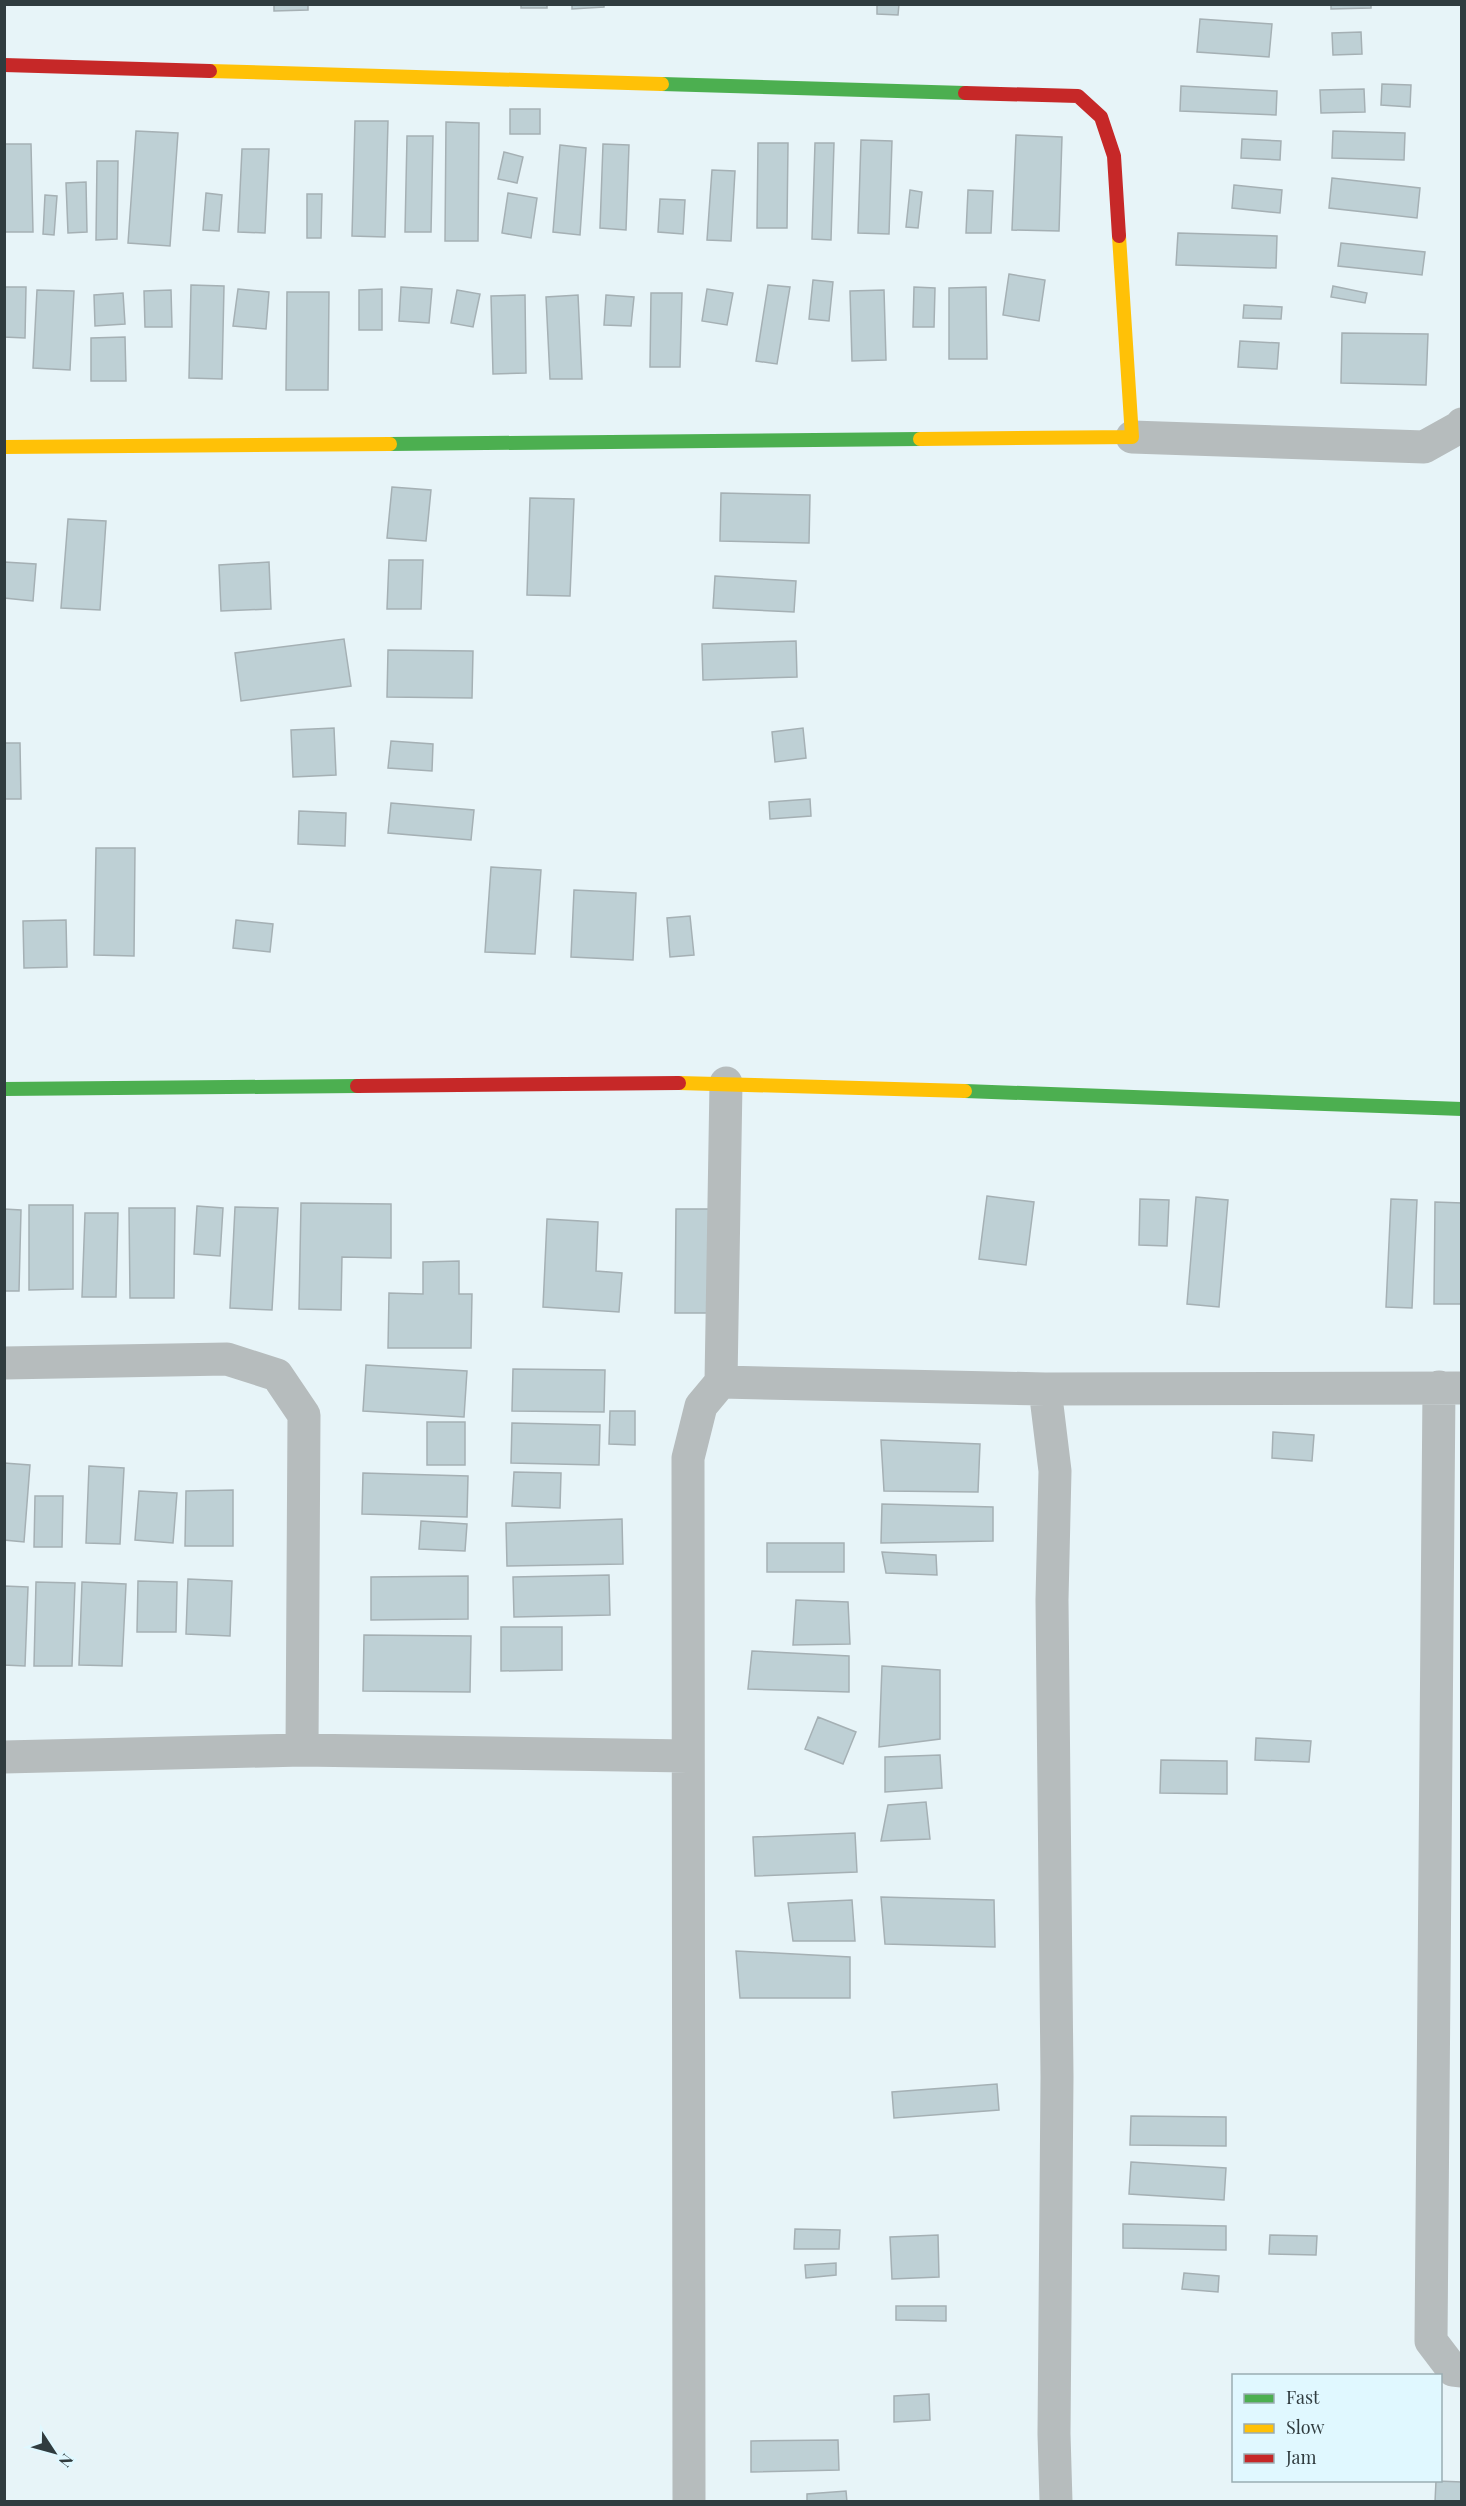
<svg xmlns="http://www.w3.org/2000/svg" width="1466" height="2506" viewBox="0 0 1466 2506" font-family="'Playfair Display',serif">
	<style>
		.building { fill: #bed0d5; stroke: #a5b0b4; stroke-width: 1.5 }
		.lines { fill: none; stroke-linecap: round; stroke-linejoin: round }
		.street { stroke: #b6bcbd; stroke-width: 33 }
		.fast { stroke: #4caf50; stroke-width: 14 }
		.slow { stroke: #ffc107; stroke-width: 14 }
		.jam { stroke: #c62828; stroke-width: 14 }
	</style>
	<rect width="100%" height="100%" fill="#e7f4f8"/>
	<!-- building -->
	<path class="building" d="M274,4H308V10L274,11Z
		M521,4H547V8H521Z
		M572,4H604V7L572,9Z
		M877,4H899L898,15L877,14Z
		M1331,4H1371V8L1331,9Z
		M1200,19L1272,24L1269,57L1197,52Z
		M1361,32L1362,54L1333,55L1332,33Z
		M1382,84L1411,85L1410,107L1381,105Z
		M1181,86L1277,91L1276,115L1180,111Z
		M1364,89L1365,112L1321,113L1320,90Z
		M510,109H540V134H510Z
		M355,121H388L385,237L352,236Z
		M446,122L479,123L478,241H445Z
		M136,131L178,133L170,246L128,243Z
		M1333,131L1405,133L1404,160L1332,158Z
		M1016,135L1062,137L1059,231L1012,230Z
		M407,136H433L431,232H405Z
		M1242,139L1281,141L1280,160L1241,158Z
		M861,140L892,141L889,234L858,233Z
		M758,143H788L787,228H757Z
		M815,143H834L831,240L812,239Z
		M4,144H31L33,232H4Z
		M603,144L629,145L626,230L600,228Z
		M560,145L586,148L580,235L553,232Z
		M242,149H269L265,233L238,232Z
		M504,152L523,157L517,183L498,179Z
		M97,161H118L117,239L96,240Z
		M712,170L735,171L731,241L707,240Z
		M1332,178L1420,188L1417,218L1329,208Z
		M86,182L87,232L68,233L66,183Z
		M1234,185L1282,190L1280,213L1232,208Z
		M910,190L922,192L918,228L906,227Z
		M968,190L993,191L991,233H966Z
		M206,193L222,195L219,231L203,230Z
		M508,193L537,198L531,238L502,233Z
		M307,194H322L321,238H307Z
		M45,195L57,196L54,235L43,234Z
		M660,199L685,200L683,234L658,232Z
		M1178,233L1277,236L1276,268L1176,265Z
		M1341,243L1425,252L1422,275L1338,266Z
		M1009,274L1045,280L1039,321L1003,315Z
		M813,280L833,282L829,321L809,319Z
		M191,285L224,286L222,379L189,378Z
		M768,285L790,287L777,364L756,361Z
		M1333,286L1367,293L1365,303L1331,297Z
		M4,287H26L25,338L4,337Z
		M401,287L432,289L429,323L399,321Z
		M914,287L935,288L934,327H913Z
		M986,287L987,359H949V288Z
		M238,289L269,292L266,329L233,326Z
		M382,289V330H359V290Z
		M707,289L733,293L727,325L702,321Z
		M37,290L74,291L70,370L33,368Z
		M171,290L172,327H145L144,291Z
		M457,290L480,294L473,327L451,323Z
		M884,290L886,360L852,361L850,291Z
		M287,292H329L328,390H286Z
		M123,293L125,324L95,326L94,295Z
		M651,293H682L680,367H650Z
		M525,295L526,373L493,374L491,296Z
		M578,295L582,379H550L546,297Z
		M606,295L634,297L631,326L604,325Z
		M1244,305L1282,307L1281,319L1243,318Z
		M1342,333L1428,334L1426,385L1341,383Z
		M125,337L126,381H91V338Z
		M1240,341L1279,343L1277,369L1238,367Z
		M392,487L431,490L426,541L387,538Z
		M721,493L810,495L809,543L720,541Z
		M530,498L574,499L570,596L527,595Z
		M68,519L106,521L100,610L61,608Z
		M389,560H423L421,609H387Z
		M4,562L36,564L33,601L4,598Z
		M269,562L271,609L221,611L219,565Z
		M715,576L796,581L794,612L713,608Z
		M344,639L351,686L241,701L235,653Z
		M796,641L797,677L703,680L702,644Z
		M388,650L473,651L472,698L387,697Z
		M334,728L336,775L293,777L291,730Z
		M803,728L806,758L775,762L772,732Z
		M391,741L433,744L432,771L388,768Z
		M4,743H20L21,799H4Z
		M810,799L811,816L770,819L769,802Z
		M391,803L474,810L471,840L388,833Z
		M299,811L346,813L345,846L298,844Z
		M96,848H135L134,956L94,955Z
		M491,867L541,870L535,954L485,952Z
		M574,890L636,893L633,960L571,957Z
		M690,916L694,955L670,957L667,918Z
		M66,920L67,967L24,968L23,921Z
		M236,920L273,924L270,952L233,948Z
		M987,1196L1034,1202L1026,1265L979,1259Z
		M1196,1197L1228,1200L1219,1307L1187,1304Z
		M1140,1199L1169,1200L1167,1246L1139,1245Z
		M1391,1199L1417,1200L1412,1308L1386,1307Z
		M1435,1202L1462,1203V1304H1434Z
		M301,1203L391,1204V1258L342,1257L341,1310L299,1309Z
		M29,1205H73V1289L29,1290Z
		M197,1206L223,1208L220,1256L194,1254Z
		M235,1207L278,1208L272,1310L230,1308Z
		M129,1208H175L174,1298H130Z
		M4,1209L21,1210L19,1291H4Z
		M676,1209H711L710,1313H675Z
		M85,1213H118L116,1297H82Z
		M547,1219L598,1222L596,1271L622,1273L619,1312L543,1307Z
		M459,1261V1294H472L471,1348H388L389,1293L423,1294V1262Z
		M366,1365L467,1371L464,1417L363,1411Z
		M513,1369L605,1370L604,1412L512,1411Z
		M610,1411H635V1445L609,1444Z
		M427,1422H465V1465H427Z
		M512,1423L600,1425L599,1465L511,1463Z
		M1273,1432L1314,1435L1312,1461L1272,1458Z
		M881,1440L980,1444L978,1492L884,1491Z
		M4,1463L30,1465L24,1542L4,1540Z
		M89,1466L124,1468L120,1544L86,1543Z
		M514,1472L561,1473L560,1508L512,1506Z
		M363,1473L468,1476L467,1517L362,1514Z
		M233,1490V1546H185L186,1491Z
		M139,1491L177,1493L173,1543L135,1540Z
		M35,1496H63L62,1547H34Z
		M882,1504L993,1507V1541L881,1543Z
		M622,1519L623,1564L507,1566L506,1523Z
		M421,1521L467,1524L465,1551L419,1549Z
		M767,1543H844V1572H767Z
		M882,1552L936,1555L937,1575L886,1573Z
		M609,1575L610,1615L514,1617L513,1577Z
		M468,1576V1619L371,1620V1577Z
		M188,1579L232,1581L230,1636L186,1634Z
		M138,1581L177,1582L176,1632H137Z
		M36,1582L75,1583L72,1666H34Z
		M82,1582L126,1584L122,1666L79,1665Z
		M4,1586L28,1587L25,1666L4,1665Z
		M796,1600L848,1602L850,1644L793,1645Z
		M501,1627H562V1670L501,1671Z
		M364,1635L471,1636L470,1692L363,1691Z
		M752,1651L849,1656V1692L748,1689Z
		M882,1666L940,1670V1739L879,1747Z
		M818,1717L856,1732L843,1764L805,1749Z
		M1256,1738L1311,1741L1309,1762L1255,1760Z
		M940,1755L942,1788L885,1792V1757Z
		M1161,1760L1227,1761V1794L1160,1793Z
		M926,1802L930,1839L881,1841L888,1805Z
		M855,1833L857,1872L755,1876L753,1837Z
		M881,1897L994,1900L995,1947L885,1944Z
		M852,1900L855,1941H793L788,1903Z
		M736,1951L850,1957V1998H740Z
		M997,2084L999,2110L894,2118L892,2092Z
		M1131,2116L1226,2117V2146L1130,2145Z
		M1131,2162L1226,2168L1224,2200L1129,2194Z
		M1123,2224L1226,2226V2250L1123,2248Z
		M795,2229L840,2230L839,2249H794Z
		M938,2235L939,2277L892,2279L890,2237Z
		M1270,2235L1317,2236L1316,2255L1269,2254Z
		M836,2263V2275L806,2278L805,2265Z
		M1184,2273L1219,2276L1218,2292L1182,2289Z
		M896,2306H946V2321L896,2320Z
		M929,2394L930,2420L894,2422V2396Z
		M838,2440L839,2470L751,2472V2441Z
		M1436,2481L1462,2482V2502H1435Z
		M846,2491L847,2502H807V2494Z"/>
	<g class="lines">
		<!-- street -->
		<path class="street" d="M1132,437L1424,447L1460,427L1462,424
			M4,1363L227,1359L277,1375L304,1415L302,1750L688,1756
			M721,1382L1045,1389L1460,1388
			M1439,1387L1431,2341L1453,2370L1462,2371
			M1045,1389L1055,1471L1052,1600L1057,2077L1054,2434L1056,2502
			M4,1757L302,1750
			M689,2502L688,1458L701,1406L721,1382L726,1083"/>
		<!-- fast -->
		<path class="fast" d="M662,84L965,93
			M390,444L920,439
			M4,1089L357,1086
			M965,1091L1462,1109"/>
		<!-- slow -->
		<path class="slow" d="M210,71L662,84
			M920,439L1132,437L1119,236
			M4,447L390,444
			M679,1083L965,1091"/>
		<!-- jam -->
		<path class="jam" d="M4,65L210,71
			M965,93L1078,96L1101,117L1114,156L1119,236
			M357,1086L679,1083"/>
	</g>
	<!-- border -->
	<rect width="1466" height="2506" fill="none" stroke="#303c3f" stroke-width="12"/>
	<!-- legend -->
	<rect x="1232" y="2374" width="210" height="108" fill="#e0f8ff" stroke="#9aadb2" stroke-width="1.5"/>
	<rect x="1244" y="2394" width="30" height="9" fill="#4caf50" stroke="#9aadb2" stroke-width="1.5"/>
	<text x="1286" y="2404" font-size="18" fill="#303c3f">Fast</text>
	<rect x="1244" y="2424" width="30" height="9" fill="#ffc107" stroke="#9aadb2" stroke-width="1.5"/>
	<text x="1286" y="2434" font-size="18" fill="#303c3f">Slow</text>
	<rect x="1244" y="2454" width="30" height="9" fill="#c62828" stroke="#9aadb2" stroke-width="1.5"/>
	<text x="1286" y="2464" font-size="18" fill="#303c3f">Jam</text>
	<!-- north arrow -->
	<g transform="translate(54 2452) rotate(126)" stroke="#e0f8ff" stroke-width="4.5" paint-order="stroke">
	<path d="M0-4.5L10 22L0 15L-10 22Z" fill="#303c3f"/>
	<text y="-9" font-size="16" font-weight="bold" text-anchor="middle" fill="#303c3f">N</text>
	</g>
</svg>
